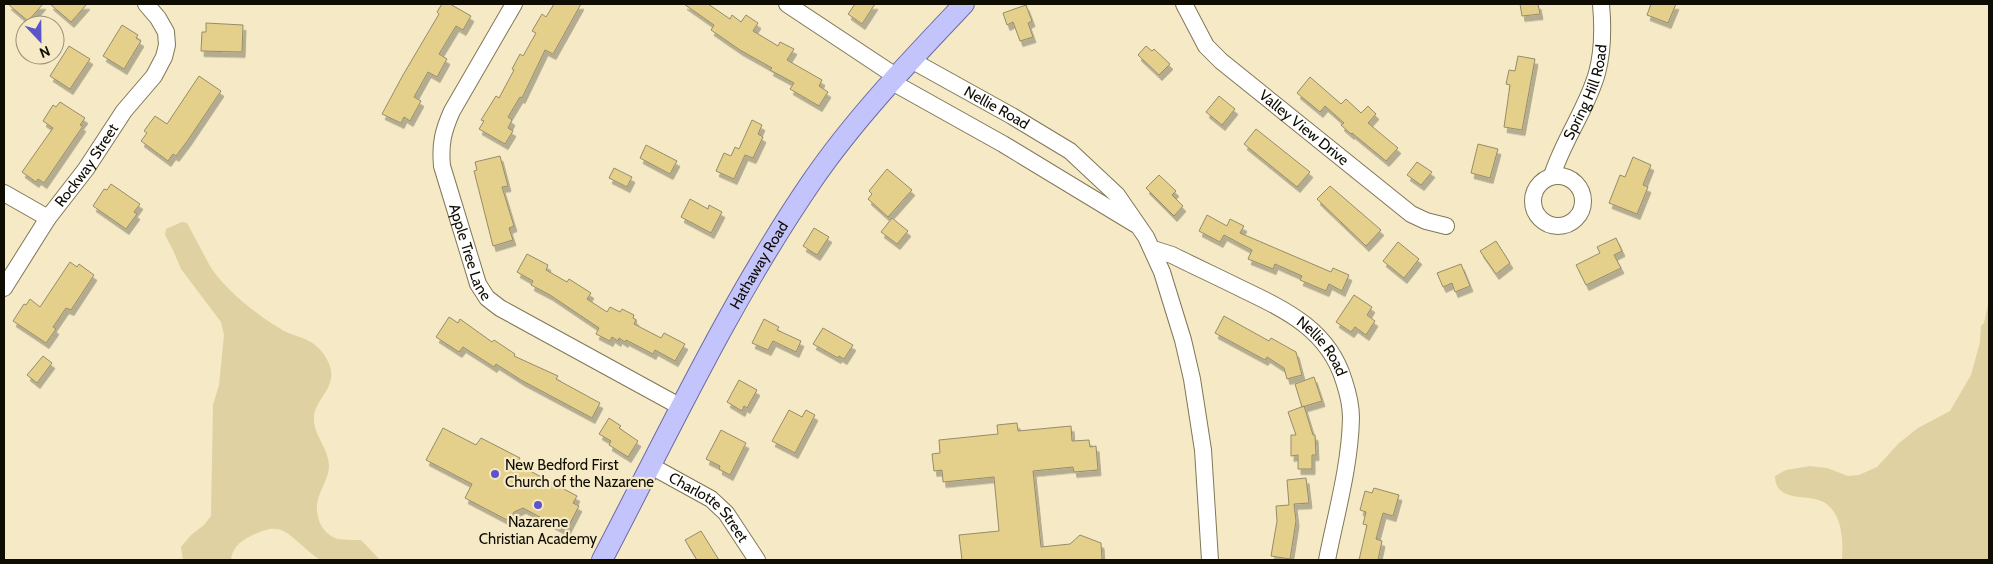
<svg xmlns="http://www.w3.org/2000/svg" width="1993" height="564" viewBox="0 0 1993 564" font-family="Cabin,sans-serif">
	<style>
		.green { fill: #dfd1a2 }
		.building { fill: #e4d08a; stroke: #968c6a; filter: url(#shadow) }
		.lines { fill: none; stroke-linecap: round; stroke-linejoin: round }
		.minor-casing { stroke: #817756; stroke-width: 18 }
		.major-casing { stroke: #6b6aa4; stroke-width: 22 }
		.minor { stroke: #fff; stroke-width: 16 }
		.major { stroke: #c4c4fd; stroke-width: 20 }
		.poi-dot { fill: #5d53cb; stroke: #f5eac5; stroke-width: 2 }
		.labels { text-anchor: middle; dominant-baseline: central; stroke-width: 4.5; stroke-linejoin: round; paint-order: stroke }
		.street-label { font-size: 15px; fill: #0f0c02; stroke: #f5eac5 }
		.poi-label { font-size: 15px; fill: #0f0c02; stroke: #f5eac5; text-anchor: start }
	</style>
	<defs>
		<filter id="shadow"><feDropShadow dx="3" dy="5.5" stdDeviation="0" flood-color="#0004"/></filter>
	</defs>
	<rect width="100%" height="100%" fill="#f5eac5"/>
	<!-- green -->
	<path class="green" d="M182,222L187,223C195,237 202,252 210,266C222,286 249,308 268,321C273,324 279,328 284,331C294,336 307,338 315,345C322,350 330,362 331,371C334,389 316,399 314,416C312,434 329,448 329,466C329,477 321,488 318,499C314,515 321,534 338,539C345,540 354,540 361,540L380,560C368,560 330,563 321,560C316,558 310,552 306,549C283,528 278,522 249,537C239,542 232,549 231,560H183L181,547L191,535L204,525L211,516L213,405L219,385L224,335L221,322L181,269L173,250L165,235L166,229Z
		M1989,300V560H1842C1843,542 1843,518 1828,505C1812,491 1776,506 1775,476L1786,470L1810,466L1827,468L1848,476L1859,475L1877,467L1899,443L1918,428L1950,411L1971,375L1980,342L1981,326L1984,323Z"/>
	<!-- building -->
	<path class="building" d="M8,4H43L28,21Z
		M50,4H87L71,22Z
		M442,4H450L471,16L463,30L456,26L439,54L447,59L437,77L428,72L414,97L421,101L410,121L404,117L401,123L382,114L403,75L439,14L437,12Z
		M554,4H581L553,54L545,50L522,98L520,97L508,117L512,120L508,128L513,131L505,144L479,129L484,121L481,120L496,96L499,98L514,70L512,69L520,54L523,56L536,33L532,31L542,14L546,17Z
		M684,4H708L730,19L732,15L741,22L746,15L758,23L753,31L778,46L780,42L794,49L787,60L822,80L819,86L828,92L819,106L790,89L794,83L770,70L772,68L740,50L711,30L714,25Z
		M855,4H875L862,24L848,14Z
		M1520,4H1538L1540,14L1522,16Z
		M1651,4H1676L1668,23L1647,15Z
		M1026,5L1032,21L1028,23L1033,37L1020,41L1013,22L1007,25L1003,13Z
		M206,23L243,25L242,52L201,51L202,32H206Z
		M122,25L138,35L136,38L141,41L124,69L103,56Z
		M69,46L90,59L70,89L50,76Z
		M1146,46L1152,51L1154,49L1170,64L1159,75L1138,55Z
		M1518,56L1535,59L1522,130L1504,127L1510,85L1506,84L1509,70L1515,71Z
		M199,76L221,91L188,140L176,156L173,154L168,161L141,141L147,133L144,131L155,116L167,124Z
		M1310,77L1341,104L1346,99L1361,113L1368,106L1376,114L1368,123L1398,148L1386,161L1352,133L1351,134L1341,125L1344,123L1325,106L1320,112L1297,93Z
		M1219,96L1235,109L1222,125L1206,112Z
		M60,102L85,118L80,125L83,126L44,183L38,179L36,182L22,172L53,128L43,121L53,105L56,107Z
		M752,120L762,125L758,134L763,137L753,158L745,155L734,179L716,171L724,153L731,156L735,147L739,149Z
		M1256,129L1310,172L1297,187L1244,144Z
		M1478,144L1498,149L1490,178L1471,173Z
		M646,145L677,161L670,174L640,158Z
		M500,156L508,186L502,187L514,226L509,228L513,240L493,246L474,171L477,170L475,162Z
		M1633,157L1651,165L1643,185L1648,187L1637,214L1609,203L1620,175L1625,177Z
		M1417,162L1432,172L1421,185L1407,175Z
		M614,168L632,177L627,187L609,178Z
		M887,169L912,190L888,217L868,199L872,194L869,191Z
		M1159,175L1176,191L1172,195L1183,206L1174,216L1146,188Z
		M111,184L140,204L134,212L137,214L126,229L93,206L104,189L107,190Z
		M1330,186L1381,230L1366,246L1317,199Z
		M690,199L708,209L709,205L722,212L711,233L681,217Z
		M1207,215L1227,226L1230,219L1244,226L1240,233L1331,272L1333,268L1349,275L1342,291L1329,284L1326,291L1300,280L1302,276L1275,264L1273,269L1248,259L1252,250L1224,235L1220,242L1199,231Z
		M892,218L908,231L897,244L881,232Z
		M814,228L829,237L817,255L803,246Z
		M1616,238L1622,251L1614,255L1621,268L1586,285L1576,265L1600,253L1597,247Z
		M1496,241L1510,263L1496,274L1480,251Z
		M1398,242L1419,259L1404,278L1383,261Z
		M527,254L548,265L546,270L567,282L569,279L591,293L587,299L607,312L610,307L620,312L622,309L634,315L633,318L636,320L634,324L661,338L664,333L685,344L675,361L655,350L653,354L626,340L625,342L619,338L618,341L612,337L610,341L596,334L599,328L550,295L531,285L533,281L517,272Z
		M70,262L77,267L79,264L94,275L71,310L66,308L53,327L56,329L46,343L13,321L24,304L26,305L30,299L40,307Z
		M1461,264L1470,286L1455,292L1452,283L1443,287L1437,273Z
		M1354,295L1372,307L1367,315L1375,321L1366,335L1355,327L1351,332L1336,322Z
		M1224,316L1269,341L1271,338L1296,352L1302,375L1287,379L1284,368L1267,357L1265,360L1215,333Z
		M449,317L458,323L460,319L492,342L494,340L515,354L514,356L558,376L556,379L600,403L592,418L521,380L496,364L494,367L463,347L459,352L436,337Z
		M764,319L779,327L777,330L801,341L796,352L773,341L768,350L752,343Z
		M823,328L853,345L844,359L839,356L838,358L813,344Z
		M43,356L52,363L37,383L27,375Z
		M1314,377L1322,401L1302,407L1295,384Z
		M739,380L757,390L747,408L744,406L742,411L727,402Z
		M1304,406L1313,435H1315L1316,455H1312V469H1298V455L1291,456V435H1296L1288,412Z
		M789,410L802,417L806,410L815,415L795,453L772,441Z
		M609,418L621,426L619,428L638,441L628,457L609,445L611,441L599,434Z
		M1017,423L1018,431L1071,426L1072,441L1089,440L1090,447L1096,446L1098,470L1074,472L1073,467L1033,471L1041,547L1070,544L1080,535L1101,543L1102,560H962L959,535L999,531L994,477L943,482L942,470L934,471L932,454L940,453L939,440L998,434L997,425Z
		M443,428L476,445L481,438L520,458L517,464L577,496L573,503L579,506L566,531L523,508L514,512L509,521L465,498L472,484L426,460Z
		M721,430L746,443L730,475L719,469L720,466L706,459Z
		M1306,478L1309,503L1294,504L1296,521L1290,559L1271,556L1277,521L1276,506L1289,505L1287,480Z
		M1374,488L1399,495L1393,516L1383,513L1376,539L1382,541L1378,560H1359L1367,525L1363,524L1366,512L1360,510L1365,491L1372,493Z
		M701,531L719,560H697L685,540Z"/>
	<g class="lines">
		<!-- minor casing -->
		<g class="minor-casing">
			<g id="minor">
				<path id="s1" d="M514,4L452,111C443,131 440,144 442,166L478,284L487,298L500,308L681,407"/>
				<path d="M787,4L897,77"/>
				<path id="s2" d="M1184,4L1206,46L1221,61L1411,214L1426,221L1446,226"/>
				<path id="s3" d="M911,60L1012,116L1070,151L1117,195L1146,237L1162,272L1183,340L1192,379L1203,450L1210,560"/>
				<path d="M892,82L1003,144L1135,224"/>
				<circle cx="1558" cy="201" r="25"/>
				<path id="s4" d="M1552,176C1563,140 1587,109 1597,73C1603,51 1603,26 1601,4"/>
				<path d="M4,193L48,218"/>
				<path id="s5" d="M1153,249L1172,255C1196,267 1220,278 1244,290C1288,311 1329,331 1344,381C1348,393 1351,406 1351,418C1350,466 1336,514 1327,560"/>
				<path id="s6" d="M4,288L48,218L86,169L124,111L154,76L164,57L167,45L166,32L158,18L146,4"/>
				<path id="s7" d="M651,466L711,499L726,513L757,560"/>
			</g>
		</g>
		<!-- major casing -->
		<g class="major-casing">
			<g id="major">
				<path id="s8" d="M602,560C669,432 730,301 812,181C856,117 911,60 964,4"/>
			</g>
		</g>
		<!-- minor -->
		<use href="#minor" class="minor"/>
		<!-- major -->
		<use href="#major" class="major"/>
	</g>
	<!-- markers -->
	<g class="poi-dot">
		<circle cx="495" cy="474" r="5"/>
		<circle cx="538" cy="505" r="5"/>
	</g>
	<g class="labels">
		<!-- street labels -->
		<g class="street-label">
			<text stroke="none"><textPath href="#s4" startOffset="91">Spring Hill Road</textPath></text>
			<text stroke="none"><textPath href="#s3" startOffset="98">Nellie Road</textPath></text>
			<text stroke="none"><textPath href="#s2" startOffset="175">Valley View Drive</textPath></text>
			<text stroke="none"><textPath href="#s6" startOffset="148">Rockway Street</textPath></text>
			<text stroke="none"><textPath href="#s1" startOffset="271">Apple Tree Lane</textPath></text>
			<text stroke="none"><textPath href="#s8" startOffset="334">Hathaway Road</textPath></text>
			<text stroke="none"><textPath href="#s5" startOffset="198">Nellie Road</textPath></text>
			<text stroke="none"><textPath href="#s7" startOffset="72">Charlotte Street</textPath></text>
		</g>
		<!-- poi labels -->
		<g class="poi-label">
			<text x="505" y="465">New Bedford First<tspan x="505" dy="17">Church of the Nazarene</tspan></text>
			<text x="538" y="522" text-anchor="middle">Nazarene<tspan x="538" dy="17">Christian Academy</tspan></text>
		</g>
	</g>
	<!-- border -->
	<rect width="1993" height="564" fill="none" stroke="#0f0c02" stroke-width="10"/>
	<!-- north arrow -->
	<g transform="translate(40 40) rotate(158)"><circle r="24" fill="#f5eac5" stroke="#999177"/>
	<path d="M0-4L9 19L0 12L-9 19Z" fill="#5d53cb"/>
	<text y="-8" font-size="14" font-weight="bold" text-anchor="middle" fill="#0f0c02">N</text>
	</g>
</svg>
